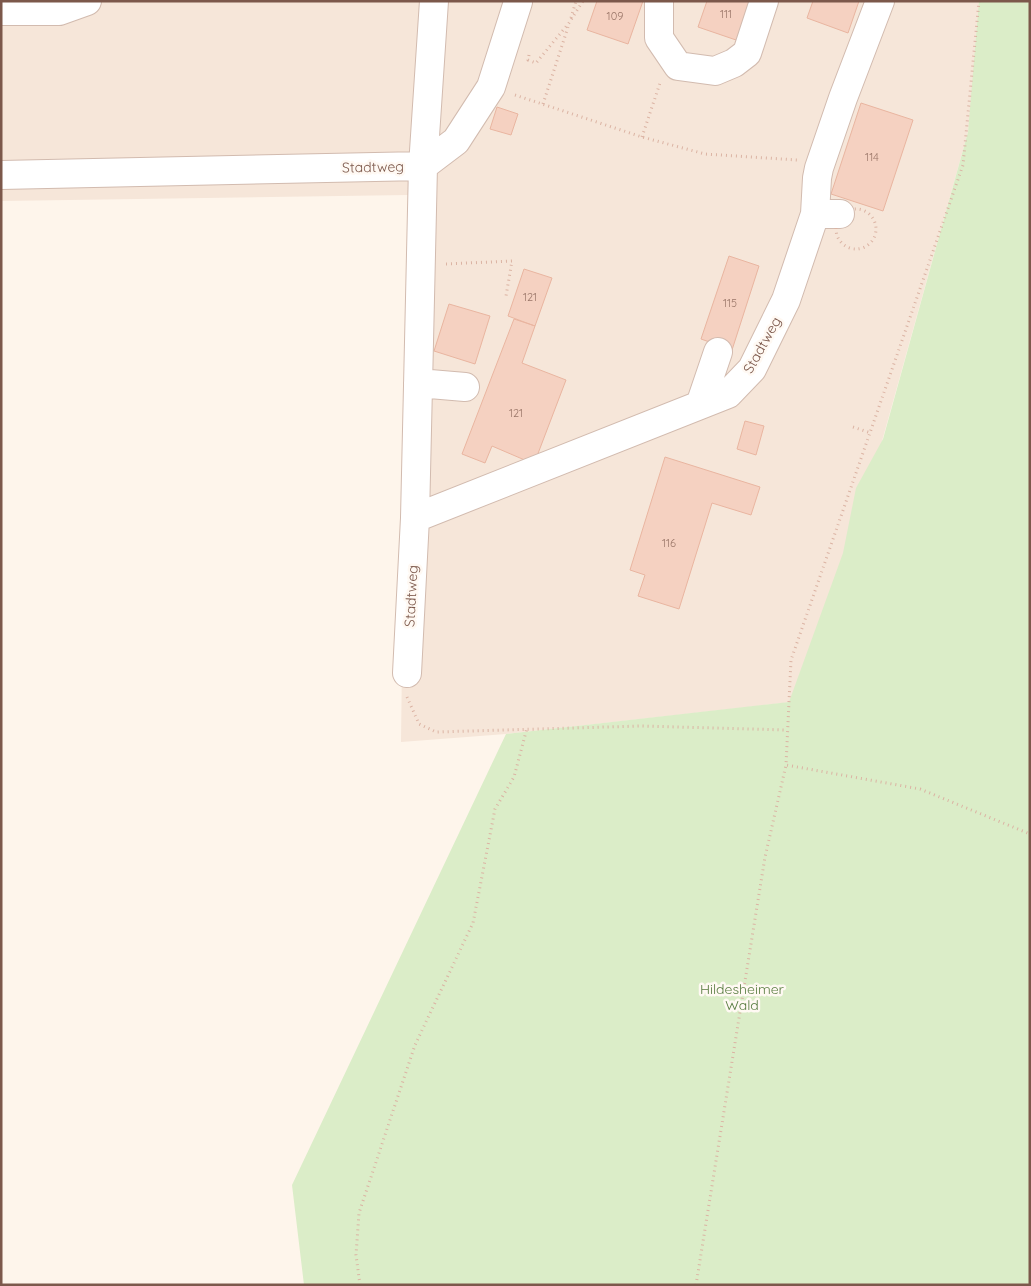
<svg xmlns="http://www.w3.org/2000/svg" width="1031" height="1286" viewBox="0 0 1031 1286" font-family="Quicksand,sans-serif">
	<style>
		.residential { fill: #f6e6d9 }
		.green { fill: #dbedc8 }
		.building { fill: #f5d1c1; stroke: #e9b5a0 }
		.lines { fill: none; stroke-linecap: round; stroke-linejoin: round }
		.minor-casing { stroke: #d2bbaf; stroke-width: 30 }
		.path { stroke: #dbb3a3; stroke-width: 3; stroke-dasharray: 1 4; stroke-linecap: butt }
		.minor { stroke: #fff; stroke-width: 28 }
		.labels { text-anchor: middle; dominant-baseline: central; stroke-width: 5; stroke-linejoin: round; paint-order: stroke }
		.number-label { font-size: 11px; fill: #9a7668 }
		.street-label { font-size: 14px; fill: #7c584b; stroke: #fff9f3 }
		.park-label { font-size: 14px; fill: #577b3f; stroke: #fff9f3 }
	</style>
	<rect width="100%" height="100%" fill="#fef5eb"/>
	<!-- residential -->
	<path class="residential" d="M1,1H984L968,132L810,700L506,734L401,742L408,195L1,201Z"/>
	<!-- green -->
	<path class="green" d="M979,1H1030V1285H304L292,1185L506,734L789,702L843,553L856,488L883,439L968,132Z"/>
	<!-- building -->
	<path class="building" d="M597,1H643L628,44L587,30Z
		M707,1H753L739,41L698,27Z
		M813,1H859L848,33L807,18Z
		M861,103L913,120L883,211L831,194Z
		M497,107L518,114L511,135L490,129Z
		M729,256L759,266L732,350L701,339Z
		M524,269L552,278L535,326L508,316Z
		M449,304L490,316L475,364L434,351Z
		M514,319L535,326L522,363L566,380L534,464L492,446L485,463L462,454Z
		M745,421L764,426L756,455L737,449Z
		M665,457L760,487L751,515L712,503L679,609L638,596L645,575L630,570Z"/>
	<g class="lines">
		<!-- minor casing -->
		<g class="minor-casing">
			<path id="minor" d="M434,1L423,166L456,141L491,87L518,2
				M659,1V38L678,66L715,71L734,63L747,53L764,1
				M1,11H59L87,1
				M1,175L423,166L415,518
				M815,214H840
				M418,383L465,387
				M700,405L718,352
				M407,673L415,518L728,394L752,369L786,300L815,214L817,178L819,168L843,98L880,1"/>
		</g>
		<!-- path -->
		<path class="path" d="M979,1L963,165L791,660L786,765L920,789L1030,834
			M571,18L576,1
			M529,55L528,60L536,63L569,23L583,1
			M515,95L642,137L705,154L797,160
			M543,104L568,27
			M642,137L660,83
			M836 229a20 20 0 1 1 40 0a20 20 0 1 1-40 0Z
			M446,264L512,261L506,296
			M853,427L871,433
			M407,697L419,724L436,732L641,726L787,730
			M360,1285L356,1255L359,1213L415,1045L473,923L495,809L514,777L527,728
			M696,1285L765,857L786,765"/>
		<!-- minor -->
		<use href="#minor" class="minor"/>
	</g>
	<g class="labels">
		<!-- number labels -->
		<g class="number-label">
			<text x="726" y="14">111</text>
			<text x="615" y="16">109</text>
			<text x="872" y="157">114</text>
			<text x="530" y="297">121</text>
			<text x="730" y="303">115</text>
			<text x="516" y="413">121</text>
			<text x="669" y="543">116</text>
		</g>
		<!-- street labels -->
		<g class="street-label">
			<text transform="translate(373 167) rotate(-1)">Stadtweg</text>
			<text transform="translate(762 345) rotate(-61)">Stadtweg</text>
			<text transform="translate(411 596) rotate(-87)">Stadtweg</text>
		</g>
		<!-- park labels -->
		<g class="park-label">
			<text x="742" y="989">Hildesheimer<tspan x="742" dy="16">Wald</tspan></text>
		</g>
	</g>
	<!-- border -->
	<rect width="1031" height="1286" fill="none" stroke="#7c584b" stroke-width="5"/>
</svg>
